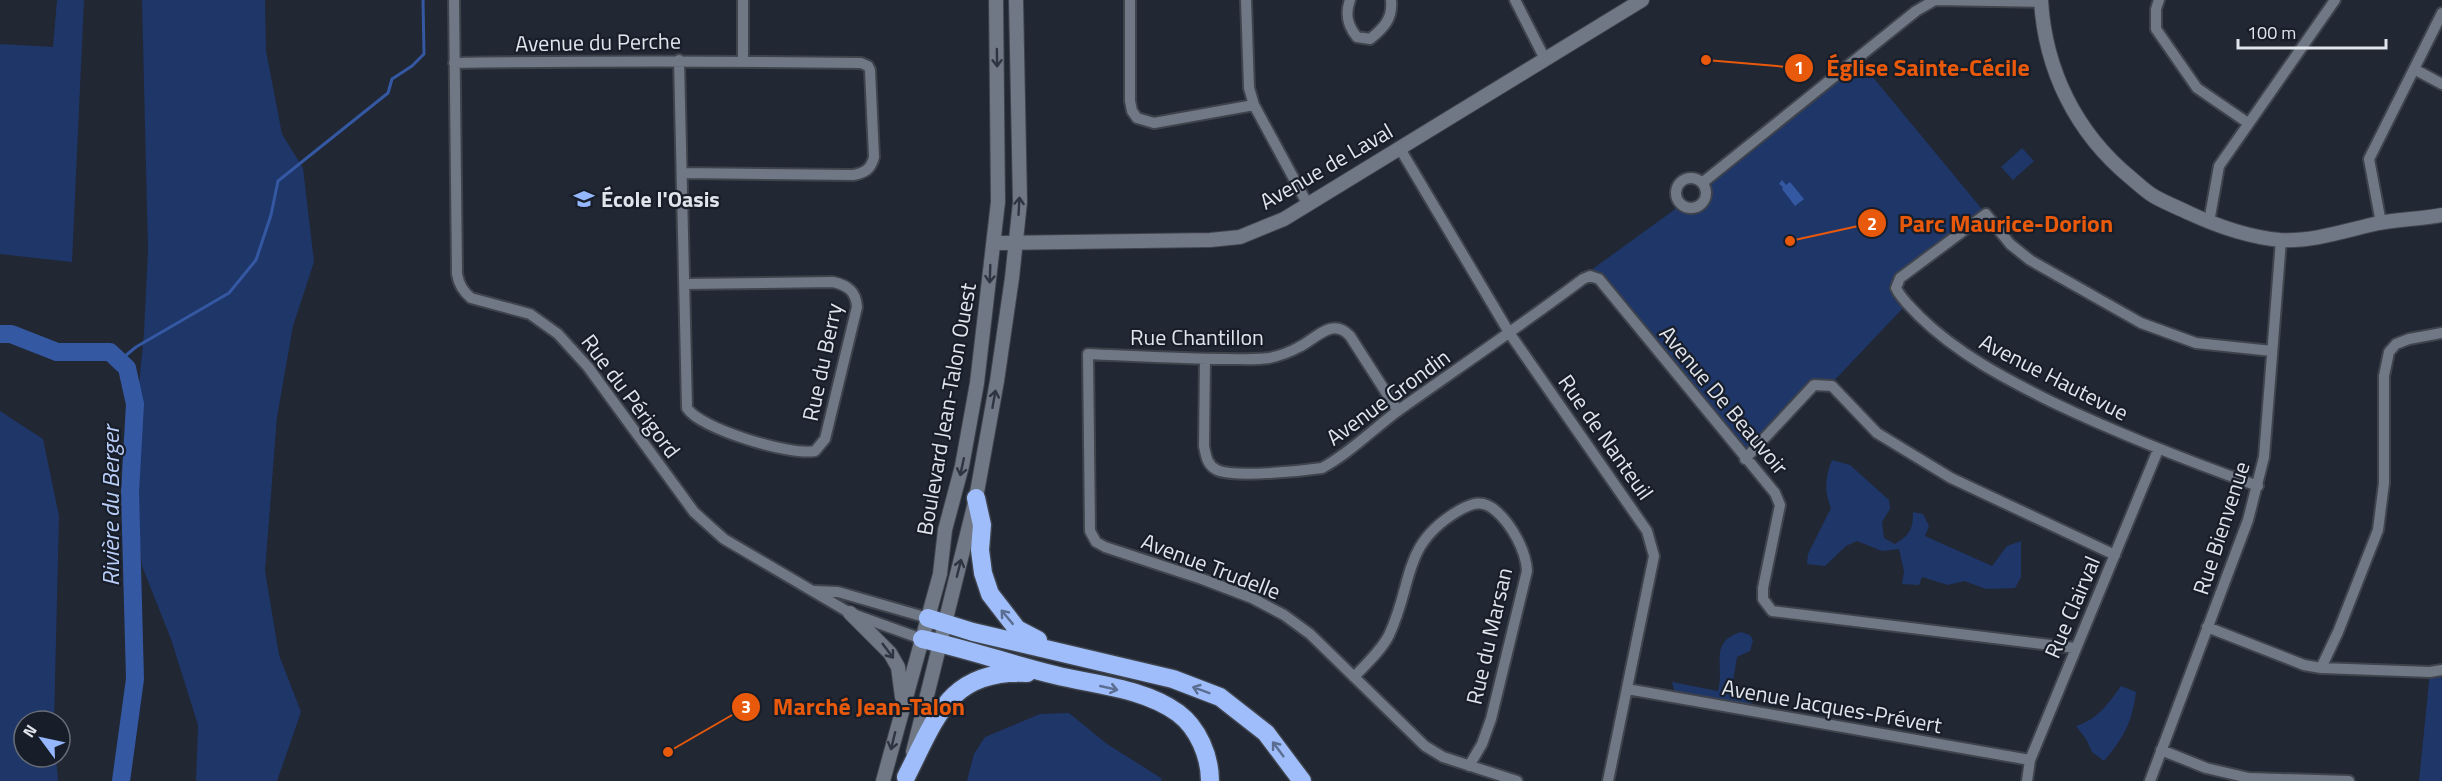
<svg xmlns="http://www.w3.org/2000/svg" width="2442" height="781" viewBox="0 0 2442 781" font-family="'Titillium Web',sans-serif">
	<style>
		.green { fill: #1f3669 }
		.water { fill: #3558a3 }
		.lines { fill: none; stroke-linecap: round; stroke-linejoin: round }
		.stream { stroke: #3558a3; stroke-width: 3 }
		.river { stroke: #3558a3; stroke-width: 18 }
		.street-casing { stroke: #3e434c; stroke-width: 14 }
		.secondary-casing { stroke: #3e434c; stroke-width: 16 }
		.highway-casing { stroke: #3e434c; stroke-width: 21 }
		.street { stroke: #707785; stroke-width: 10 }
		.secondary { stroke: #707785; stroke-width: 14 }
		.highway { stroke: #9ebdfa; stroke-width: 18 }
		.oneway { stroke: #2e3440 }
		.oneway2 { stroke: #5b6e92 }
		.labels { text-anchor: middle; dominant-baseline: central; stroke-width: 4.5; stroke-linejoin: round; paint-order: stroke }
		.street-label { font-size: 22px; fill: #e0e5ec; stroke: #181e29 }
		.poi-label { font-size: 22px; font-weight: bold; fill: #e0e5ec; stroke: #181e29; text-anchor: start }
		.water-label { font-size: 24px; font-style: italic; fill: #b9cef8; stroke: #181e29 }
		.leader { fill: none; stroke: #e8590c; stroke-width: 2 }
		.callout-dot { fill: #e8590c; stroke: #181e29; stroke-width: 2 }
		.mark-label { font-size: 18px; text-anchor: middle; font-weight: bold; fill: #fff }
		.callout-label { font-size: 24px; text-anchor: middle; font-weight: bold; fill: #e8590c; stroke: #181e29; stroke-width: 4.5; stroke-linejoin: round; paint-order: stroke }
	</style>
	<rect width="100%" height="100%" fill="#212733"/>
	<!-- green -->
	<path class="green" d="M57,0H84L72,262L0,254V44L53,47Z
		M142,0H265L266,51L282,134L303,168L314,262L293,326L277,417L265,571L279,655L301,712L277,781H196L198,725L171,639L142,566L132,458L144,333L148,250Z
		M1857,58L1986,214L1900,278L1896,288L1906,302L1902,309L1829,386L1814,385L1745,459L1602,281L1583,279L1594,268L1674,210L1679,202L1687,207L1699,206L1705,197V186Z
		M2022,148L2034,161L2013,180L2001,167Z
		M0,411L43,439L59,516L54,721H24V757H56L58,781H0Z
		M1832,460L1850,465L1889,500L1890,509L1882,522L1884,538L1895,544C1910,535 1913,529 1913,512L1923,514L1929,526L1925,536L1992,566L2007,546L2021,541V577L2015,588L1986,589L1964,581L1948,585L1922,577L1919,585L1902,584L1904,571L1899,549L1882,551L1857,541L1846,546L1825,566L1807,564L1808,554L1831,508C1824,491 1825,477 1832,460Z
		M1741,632L1750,635L1753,640L1750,651L1737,657L1731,693L1752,697L1751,707L1675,694L1672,682L1718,691C1725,665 1708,642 1741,632Z
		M2442,670V781H2419L2430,672Z
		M2121,686L2136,692C2132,723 2124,737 2104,761L2092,752L2086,739L2076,726C2097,720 2109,703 2121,686Z
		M1069,713L1107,744L1161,778L1162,781H967L974,754L985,737L1040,714Z"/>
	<!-- water -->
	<path class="water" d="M1782,180L1786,185L1790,182L1804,199L1795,206L1782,189L1783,187L1779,184Z"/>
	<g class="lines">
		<!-- stream -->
		<path class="stream" d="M119,361L136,347L229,293L256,260L271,215L278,181L388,93L392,79L412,66L424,54L423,0"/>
		<!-- river -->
		<path class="river" d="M0,334H11L57,352H110L127,368L135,404L130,492L135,679L121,781"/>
		<!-- street casing -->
		<g class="street-casing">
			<path id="street" d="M454,0L457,274C459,285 463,291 471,298L530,314L558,334L588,367L694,512L724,539L850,613L922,639
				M1130,0V101L1132,111L1137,118L1154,123L1254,105
				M1246,0L1249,88L1254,105L1307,203
				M1350,0C1345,14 1347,25 1357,37L1370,39C1384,28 1393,18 1391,0
				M1515,0L1545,59
				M2159,0L2156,9V29L2197,88L2248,123
				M679,60L687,408C700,429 791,456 815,451L825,439L857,307C856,291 847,285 833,282L685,284
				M743,61V0
				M454,63C590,61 725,61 861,63L868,66L870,70L874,157C871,169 865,173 853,175L682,173
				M2414,69L2442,84
				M1399,147L1510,334L1647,531L1654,556L1608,781
				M1676 193a15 15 0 1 1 30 0a15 15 0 1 1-30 0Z
				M1702,183L1916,11L1935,0L2041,2
				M2209,222L2219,166L2335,0
				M2381,223L2369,159L2442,13
				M1205,359L1204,446C1206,456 1207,465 1217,470C1235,478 1301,471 1322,468C1350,453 1373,429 1399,410C1461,366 1523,324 1583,279L1590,276L1599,279L1775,493L1780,505L1763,588V599L1772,611L2075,648
				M1398,411L1350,336C1332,317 1317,338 1299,347C1290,352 1279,356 1269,358C1255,360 1241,359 1227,359C1181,359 1134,356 1088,354L1090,531L1096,542L1105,547L1202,579L1252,598L1284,615L1310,634L1425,746L1443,757L1517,781
				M1745,459L1814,385L1832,386L1877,433L1951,478L2115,555
				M2258,486C2188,461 2119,434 2052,402C2004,378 1958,354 1919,316C1911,307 1901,299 1896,288L1900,278L1986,214L2010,244L2030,260L2141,323L2196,343L2272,351
				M815,591L838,592L928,618
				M2207,627L2304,665L2321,668L2430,672L2442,670
				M2321,668L2338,632L2378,530L2384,483V376L2389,352L2396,344L2409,339L2442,333
				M1354,677C1366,664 1381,651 1389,635C1414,582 1401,545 1458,511C1472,503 1483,499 1496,511C1511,524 1526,550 1527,571L1491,719L1482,744L1469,766
				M1627,689L2030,760
				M2161,750L2206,768L2249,778L2349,781
				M2027,781L2030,760L2158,450
				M2150,781L2248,520L2264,457L2281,240"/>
		</g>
		<!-- secondary casing -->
		<g class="secondary-casing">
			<path id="secondary" d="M2041,0C2045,70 2076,133 2131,178C2137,183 2144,190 2152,195C2163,202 2177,207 2189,213C2217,226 2248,237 2280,240C2313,242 2347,230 2379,223C2400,219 2421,219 2442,215
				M994,243L1210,240L1240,237L1284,219L1642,0
				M850,613L890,653L898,667L902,697
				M913,752L976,498L997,381L1012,278L1020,202L1016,0
				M883,781L940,574L945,530L962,466L977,383L998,202L996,0"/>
		</g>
		<!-- highway casing -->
		<g class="highway-casing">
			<path id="highway" d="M976,498L982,525L980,550L983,573L990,594L1017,629L1038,640
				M928,618L973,632L1173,679L1220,697L1266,733L1302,781
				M922,639C967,649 1010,664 1055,675C1095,685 1144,688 1178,713C1198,728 1210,756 1210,781
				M906,777C936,718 949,669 1027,673"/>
		</g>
		<!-- street -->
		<use href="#street" class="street"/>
		<!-- secondary -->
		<use href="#secondary" class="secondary"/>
		<!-- highway -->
		<use href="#highway" class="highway"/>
	</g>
	<!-- one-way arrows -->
	<defs><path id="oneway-shaft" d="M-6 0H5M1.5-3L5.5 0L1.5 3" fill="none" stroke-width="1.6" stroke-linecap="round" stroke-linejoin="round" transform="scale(1.5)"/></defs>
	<g class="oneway">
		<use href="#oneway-shaft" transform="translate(997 58) rotate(89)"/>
		<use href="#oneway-shaft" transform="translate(1019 206) rotate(-87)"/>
		<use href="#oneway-shaft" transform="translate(990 274) rotate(92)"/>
		<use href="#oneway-shaft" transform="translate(994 399) rotate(-80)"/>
		<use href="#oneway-shaft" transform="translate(962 467) rotate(102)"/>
		<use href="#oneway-shaft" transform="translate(959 568) rotate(-76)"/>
		<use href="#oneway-shaft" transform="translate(888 651) rotate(53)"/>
		<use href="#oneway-shaft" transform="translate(893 741) rotate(104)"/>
	</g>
	<g class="oneway2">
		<use href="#oneway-shaft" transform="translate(1007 617) rotate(-130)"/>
		<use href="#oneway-shaft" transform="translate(1109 688) rotate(13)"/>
		<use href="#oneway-shaft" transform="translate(1201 690) rotate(-160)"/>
		<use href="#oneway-shaft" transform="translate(1278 749) rotate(-127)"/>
	</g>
	<!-- icons -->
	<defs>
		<g id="school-bare" transform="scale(1.62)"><path d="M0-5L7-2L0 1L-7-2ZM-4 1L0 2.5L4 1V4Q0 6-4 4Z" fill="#94b7fd" stroke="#181e29" stroke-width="2.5" paint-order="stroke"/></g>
	</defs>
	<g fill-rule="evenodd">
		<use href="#school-bare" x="584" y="199"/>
	</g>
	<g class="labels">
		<!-- street labels -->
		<g class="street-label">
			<text transform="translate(598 42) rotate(-1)">Avenue du Perche</text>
			<text transform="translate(1326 166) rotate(-30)">Avenue de Laval</text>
			<text x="1197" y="337">Rue Chantillon</text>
			<text transform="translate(822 362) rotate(-78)">Rue du Berry</text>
			<text transform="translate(2054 377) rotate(27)">Avenue Hautevue</text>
			<text transform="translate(631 396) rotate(53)">Rue du Périgord</text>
			<text transform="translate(1388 397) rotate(-36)">Avenue Grondin</text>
			<text transform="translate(1724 400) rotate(50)">Avenue De Beauvoir</text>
			<text transform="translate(946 409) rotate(-80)">Boulevard Jean-Talon Ouest</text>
			<text transform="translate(1606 437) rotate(55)">Rue de Nanteuil</text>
			<text transform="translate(2221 528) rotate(-72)">Rue Bienvenue</text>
			<text transform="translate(1211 566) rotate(21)">Avenue Trudelle</text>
			<text transform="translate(2072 607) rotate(-67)">Rue Clairval</text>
			<text transform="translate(1489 636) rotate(-77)">Rue du Marsan</text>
			<text transform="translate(1832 706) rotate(10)">Avenue Jacques-Prévert</text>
		</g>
		<!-- poi labels -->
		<g class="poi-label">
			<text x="601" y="199">École l'Oasis</text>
		</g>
		<!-- water labels -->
		<g class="water-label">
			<text transform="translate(110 506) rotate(-90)">Rivière du Berger</text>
		</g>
	</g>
	<!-- callouts -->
	<path class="leader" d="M1706 60L1799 68M1790 241L1872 223M668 752L746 707"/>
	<g class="callout-dot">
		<circle cx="1706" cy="60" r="6"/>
		<circle cx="1790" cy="241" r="6"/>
		<circle cx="668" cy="752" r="6"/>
		<circle cx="1799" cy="68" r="15"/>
		<circle cx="1872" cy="223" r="15"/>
		<circle cx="746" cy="707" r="15"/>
	</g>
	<g class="mark-label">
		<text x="1799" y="74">1</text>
		<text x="1872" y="230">2</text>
		<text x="746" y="713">3</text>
	</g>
	<g class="callout-label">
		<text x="1928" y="76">Église Sainte-Cécile</text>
		<text x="2006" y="232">Parc Maurice-Dorion</text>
		<text x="869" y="715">Marché Jean-Talon</text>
	</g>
	<!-- north arrow -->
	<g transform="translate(42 739) rotate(303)"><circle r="28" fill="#181e29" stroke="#686e77" stroke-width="1.5"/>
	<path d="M0-4.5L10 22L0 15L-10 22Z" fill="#94b7fd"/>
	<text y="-9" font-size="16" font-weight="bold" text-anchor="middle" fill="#e0e5ec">N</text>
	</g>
	<!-- scale -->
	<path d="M2238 39v9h148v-9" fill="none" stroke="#e0e5ec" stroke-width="3"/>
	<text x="2247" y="39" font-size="18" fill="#e0e5ec" stroke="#181e29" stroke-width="4.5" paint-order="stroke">100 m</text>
</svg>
